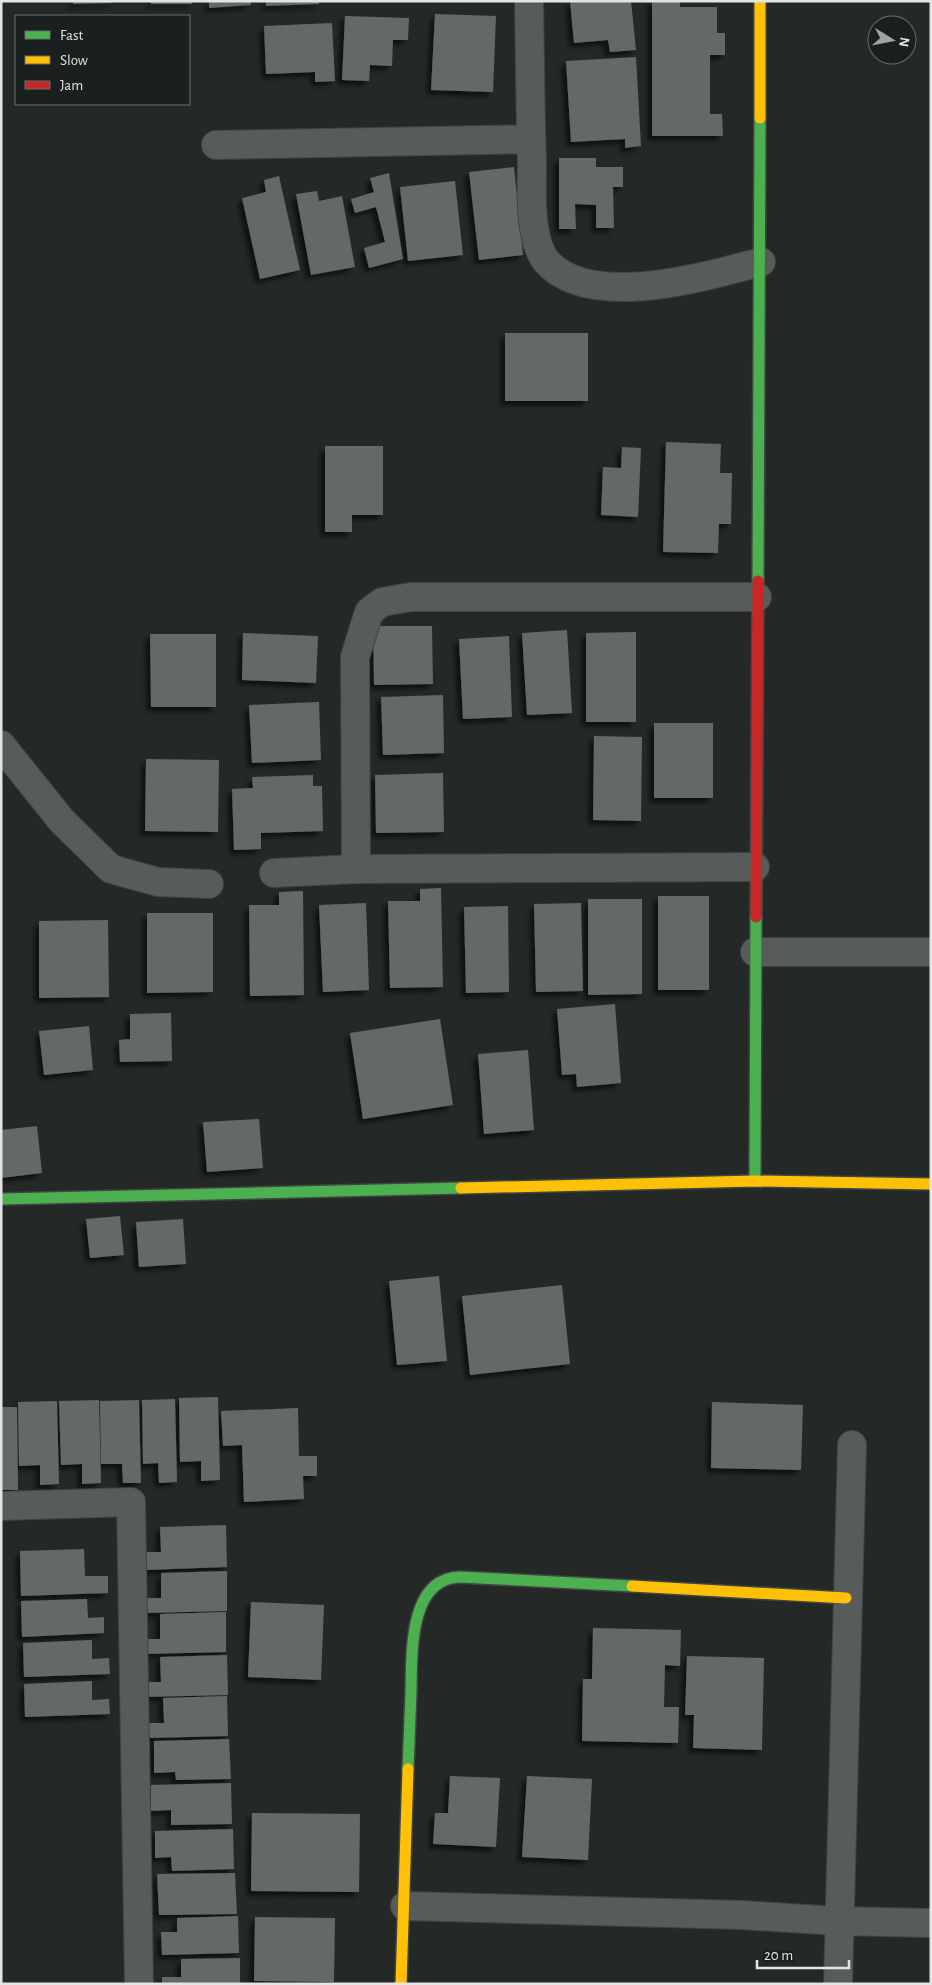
<svg xmlns="http://www.w3.org/2000/svg" width="932" height="1985" viewBox="0 0 932 1985" font-family="'Alegreya Sans',sans-serif">
	<style>
		.building { fill: #646867; filter: url(#shadow) }
		.lines { fill: none; stroke-linecap: round; stroke-linejoin: round }
		.street-casing { stroke: #404443; stroke-width: 30 }
		.fast-casing { stroke: #404443; stroke-width: 14 }
		.slow-casing { stroke: #404443; stroke-width: 14 }
		.jam-casing { stroke: #404443; stroke-width: 14 }
		.street { stroke: #575b5a; stroke-width: 28 }
		.fast { stroke: #4caf50; stroke-width: 11 }
		.slow { stroke: #ffc107; stroke-width: 11 }
		.jam { stroke: #c62828; stroke-width: 11 }
	</style>
	<defs>
		<filter id="shadow"><feDropShadow dx="-4.5" dy="4.5" stdDeviation="2.5" flood-color="#0009"/></filter>
	</defs>
	<rect width="100%" height="100%" fill="#242928"/>
	<!-- building -->
	<path class="building" d="M73,1H112V3L73,4Z
		M151,1H192V4H151Z
		M209,1H251V5L209,8Z
		M266,1H319V4L266,6Z
		M570,1H631L636,50L610,52L608,40L574,43Z
		M652,1H680V7H717V33H725V55H710V114H722L723,136H652Z
		M435,14L496,16L493,92L431,90Z
		M345,16L409,18L408,40H393L392,66L370,65L369,81L342,80Z
		M332,23L335,81L315,82V72L266,74L264,26Z
		M636,57L641,146L625,148V139L571,142L566,61Z
		M559,158H596V167H623V187H613L614,228H596V205L575,204L576,229H559Z
		M514,167L523,255L479,260L469,172Z
		M389,173L403,259L369,268L364,248L385,242L376,207L355,213L351,199L374,192L370,178Z
		M279,176L300,270L260,279L242,198L266,192L264,180Z
		M455,181L463,255L408,261L400,187Z
		M317,191L319,201L342,196L355,267L311,275L296,194Z
		M505,333H588V401H505Z
		M666,442L721,444L720,473H732L731,524H719L718,553L663,552Z
		M325,446H383V515H352V532H325Z
		M622,447L641,448L638,517L601,515L603,467L621,468Z
		M373,626H432L433,684L374,685Z
		M567,630L572,713L527,715L522,633Z
		M636,632V722H586V633Z
		M243,633L318,636L316,683L242,680Z
		M150,634H216V707H151Z
		M509,636L512,717L463,719L459,639Z
		M443,695L444,753L383,755L381,697Z
		M319,702L321,760L252,763L249,705Z
		M654,723H713V798H654Z
		M594,736L642,737L641,821L593,820Z
		M146,759L219,760L218,832L145,831Z
		M443,773L444,832L376,833L375,775Z
		M313,775V786H322L323,831L261,833V849L234,850L232,789L253,788L252,777Z
		M441,888L443,987L390,988L388,901H420V889Z
		M303,891L304,995L250,996L249,905H279V892Z
		M658,896H709V990H658Z
		M588,899H642V994L588,995Z
		M366,903L369,990L323,992L319,905Z
		M581,903L583,991L536,992L534,904Z
		M508,906L509,992L466,993L464,907Z
		M147,913H213V992L147,993Z
		M108,920L109,997L39,998V921Z
		M615,1004L621,1083L577,1087L576,1074L562,1075L557,1009Z
		M171,1013L172,1061L120,1062L119,1040L130,1039V1014Z
		M440,1019L453,1105L363,1119L350,1033Z
		M89,1026L93,1070L44,1075L39,1031Z
		M528,1050L534,1130L484,1134L478,1054Z
		M259,1119L263,1168L207,1172L203,1122Z
		M37,1126L42,1173L1,1178V1130Z
		M120,1216L124,1255L90,1258L86,1219Z
		M183,1219L186,1264L139,1267L136,1222Z
		M439,1276L447,1361L397,1365L389,1281Z
		M562,1285L570,1364L470,1375L462,1296Z
		M218,1397L220,1480L201,1481V1461L180,1462L179,1398Z
		M175,1399L177,1482L159,1483L158,1463L143,1464L142,1400Z
		M99,1400L101,1483L82,1484V1464L61,1465L59,1401Z
		M139,1400L141,1483H123L122,1464H101L100,1401Z
		M57,1401L59,1484L40,1485V1465L19,1466L18,1402Z
		M712,1402L803,1405L801,1470L711,1468Z
		M1,1407H17L18,1490H1Z
		M298,1408L299,1456H317V1476H303L304,1499L244,1502L242,1445L223,1446L221,1411Z
		M226,1525L227,1567L145,1570V1552H161L160,1527Z
		M84,1549L85,1576H108V1593L21,1596L20,1551Z
		M227,1571V1611L146,1613L145,1598H161V1573Z
		M87,1599L88,1618L104,1617V1633L22,1637L21,1601Z
		M251,1602L324,1605L321,1680L248,1677Z
		M226,1612V1652L145,1654L144,1639H160V1614Z
		M593,1628L681,1630L680,1666L665,1665L664,1707H679L678,1743L582,1741L583,1679H592Z
		M92,1640V1659L109,1658L110,1674L24,1677L23,1643Z
		M227,1655L228,1695L146,1697L145,1682H161L160,1657Z
		M687,1656L764,1658L762,1750L693,1748L694,1715H685Z
		M92,1681V1700L109,1699L110,1714L25,1717L24,1684Z
		M227,1696L228,1736L149,1738L148,1723H164L163,1698Z
		M229,1739L231,1779L176,1780L175,1772L154,1773V1741Z
		M450,1776L500,1778L496,1847L433,1844L435,1813H448Z
		M527,1776L592,1779L588,1860L522,1857Z
		M231,1783L232,1824L171,1825V1810L151,1811V1785Z
		M252,1813L360,1814L359,1892L251,1891Z
		M233,1829L234,1869L172,1871L171,1857L155,1858V1831Z
		M235,1873L237,1914L159,1915L157,1874Z
		M238,1916L239,1953L162,1955L161,1932H177V1918Z
		M255,1917L335,1918L334,1982L254,1981Z
		M240,1958V1984H162V1977H181V1959Z"/>
	<g class="lines">
		<!-- street casing -->
		<g class="street-casing">
			<path id="street" d="M529,1C530,54 530,108 532,161C532,184 530,215 536,237C537,244 542,256 546,261C590,311 707,276 761,262
				M216,145L531,139
				M1,745L62,821L111,869L158,882L209,884
				M356,869L355,657L369,612L382,602L411,597H757
				M274,873L356,869L755,867
				M755,952H931
				M1,1506L131,1502L139,1984
				M405,1906L742,1915L838,1921L931,1923
				M838,1984L852,1445"/>
		</g>
		<!-- fast casing -->
		<g class="fast-casing">
			<path id="fast" d="M758,581L760,118
				M755,1181L756,917
				M1,1199L461,1188
				M408,1769C409,1743 410,1717 411,1692C412,1655 408,1578 460,1577L632,1586"/>
		</g>
		<!-- slow casing -->
		<g class="slow-casing">
			<path id="slow" d="M760,1V118
				M461,1188L755,1181L931,1184
				M632,1586L846,1598
				M401,1984L408,1769"/>
		</g>
		<!-- jam casing -->
		<g class="jam-casing">
			<path id="jam" d="M756,917L758,581"/>
		</g>
		<!-- street -->
		<use href="#street" class="street"/>
		<!-- fast -->
		<use href="#fast" class="fast"/>
		<!-- slow -->
		<use href="#slow" class="slow"/>
		<!-- jam -->
		<use href="#jam" class="jam"/>
	</g>
	<!-- border -->
	<rect width="932" height="1985" fill="none" stroke="#e1e6e5" stroke-width="5"/>
	<!-- legend -->
	<rect x="15" y="15" width="175" height="90" fill="#19201f" stroke="#696f6e"/>
	<rect x="25" y="31" width="25" height="8" fill="#4caf50" stroke="#696f6e"/>
	<text x="60" y="40" font-size="15" fill="#e1e6e5">Fast</text>
	<rect x="25" y="56" width="25" height="8" fill="#ffc107" stroke="#696f6e"/>
	<text x="60" y="65" font-size="15" fill="#e1e6e5">Slow</text>
	<rect x="25" y="81" width="25" height="8" fill="#c62828" stroke="#696f6e"/>
	<text x="60" y="90" font-size="15" fill="#e1e6e5">Jam</text>
	<!-- north arrow -->
	<g transform="translate(892 40) rotate(100)"><circle r="24" fill="#19201f" stroke="#696f6e"/>
	<path d="M0-4L9 19L0 12L-9 19Z" fill="#9fa4a3"/>
	<text y="-8" font-size="14" font-weight="bold" text-anchor="middle" fill="#e1e6e5">N</text>
	</g>
	<!-- scale -->
	<path d="M757 1960v8h92v-8" fill="none" stroke="#e1e6e5" stroke-width="2.5"/>
	<text x="764" y="1960" font-size="15" fill="#e1e6e5" stroke="#19201f" stroke-width="4" paint-order="stroke">20 m</text>
</svg>
